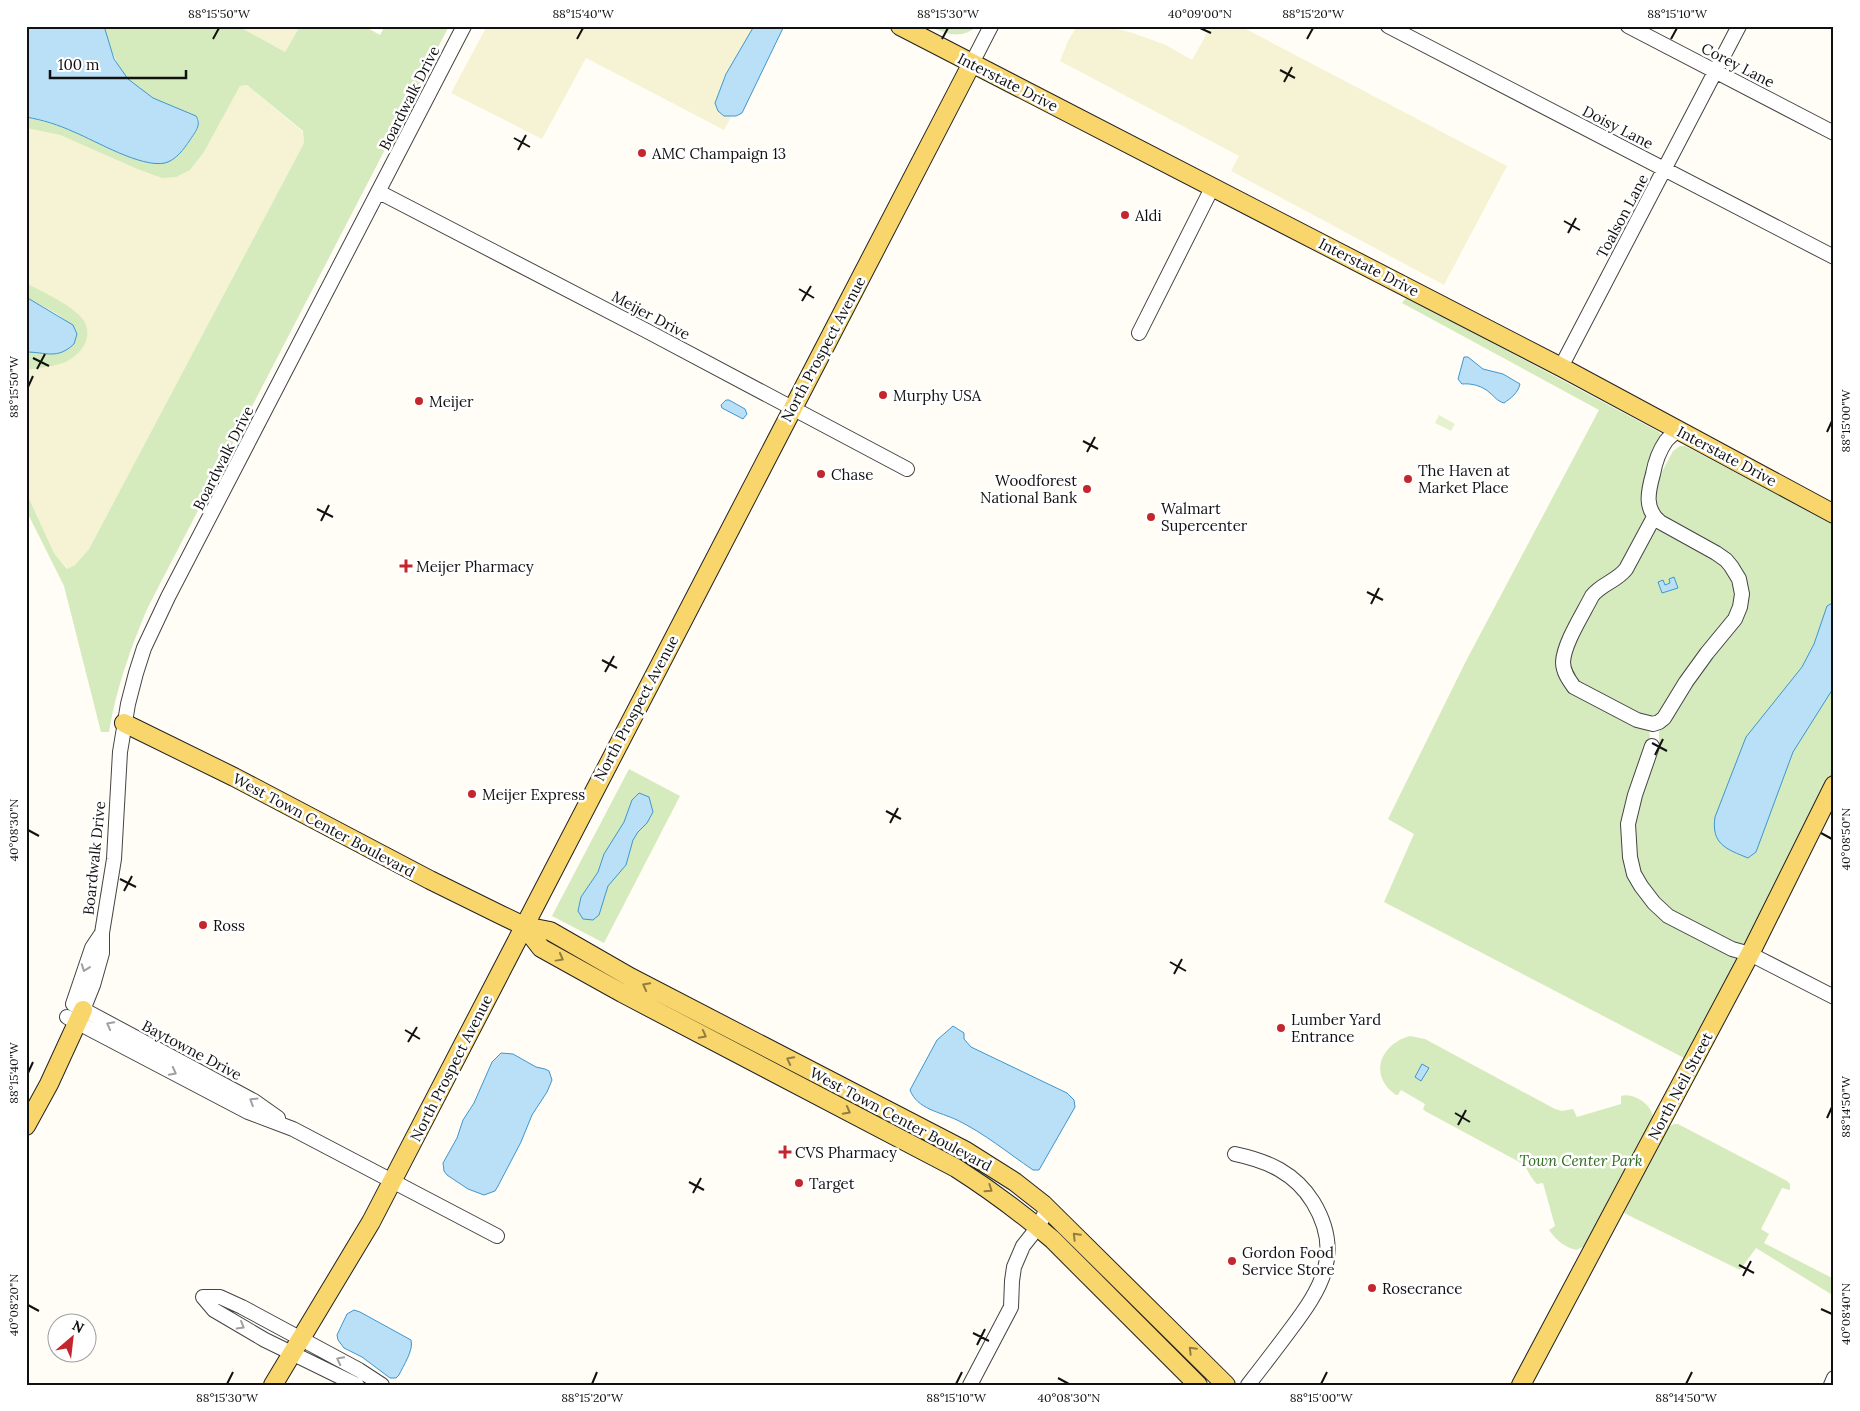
<svg xmlns="http://www.w3.org/2000/svg" width="1860" height="1411" viewBox="0 0 1860 1411" font-family="Lora,serif">
	<style>
		.farmland { fill: #f6f3d4 }
		.green { fill: #d5ebbd }
		.pitch { fill: #e6f2cf }
		.water { fill: #b9e0f7; stroke: #3f96cf }
		.lines { fill: none; stroke-linecap: round; stroke-linejoin: round }
		.minor-casing { stroke: #444; stroke-width: 16 }
		.major-casing { stroke: #222; stroke-width: 20 }
		.minor { stroke: #fff; stroke-width: 14 }
		.major { stroke: #f9d66b; stroke-width: 18 }
		.oneway { stroke: #917d42 }
		.oneway2 { stroke: #a0a0a0 }
		.ticks { fill: none; stroke: #111; stroke-width: 2 }
		.poi-dot { fill: #c4262e; stroke: #fff; stroke-width: 2 }
		.labels { text-anchor: middle; dominant-baseline: central; stroke-width: 5; stroke-linejoin: round; paint-order: stroke }
		.street-label { font-size: 15px; fill: #111; stroke: #fff }
		.poi-label { font-size: 15px; fill: #111; stroke: #fff; text-anchor: start }
		.park-label { font-size: 15px; font-style: italic; fill: #2f6b1f; stroke: #fff }
		.neatline { fill: none; stroke: #111; stroke-width: 2 }
		.ticks-label { font-size: 12px; text-anchor: middle; fill: #111 }
	</style>
	<rect width="100%" height="100%" fill="#fffdf5"/>
	<!-- farmland -->
	<path class="farmland" d="M238,26H300L285,52Z
		M487,26H780L724,130L586,58L542,139L451,93Z
		M1077,26H1103L1130,32L1166,45L1192,60L1211,26H1240L1507,166L1444,285L1231,171L1239,156L1060,61L1068,41Z
		M247,85L303,132L304,143L89,549L75,565L68,569L54,553L26,492V370L62,363L77,313L26,283V128L60,135L135,168L204,152L240,86Z"/>
	<!-- green -->
	<path class="green" d="M104,26H238L285,52L300,26H364L380,35L385,26H449L147,609C130,650 116,689 109,732H101L64,586L26,510V492L54,553L67,569L75,565L89,549L304,143L303,131L247,85L240,86L204,152L190,170L176,177L162,178L135,168L60,135L26,128V117C43,121 58,125 74,132C98,142 149,174 175,158C180,154 184,149 188,144C193,136 198,130 199,120L196,116C186,112 176,109 167,105C127,88 115,67 104,26Z
		M929,26H977C962,40 946,34 929,26Z
		M26,283C41,291 67,303 79,315C98,333 82,357 60,364C49,367 37,368 26,370V352H31L76,338C77,319 41,307 26,297Z
		M1406,298L1414,301L1659,432L1663,438L1642,489V498L1647,516L1623,564L1562,641L1558,650L1557,658L1560,676L1565,687L1572,694L1633,726L1649,731L1650,737L1648,745L1628,806L1637,888L1737,956L1738,960L1686,1059L1384,902L1414,834L1388,819L1466,661L1599,410L1402,303Z
		M1680,446H1685L1834,524V769L1762,913L1743,949L1681,919L1648,890L1636,860L1633,826L1652,757L1659,744V730L1689,687L1737,625L1745,581L1657,512L1654,489L1655,485L1673,451Z
		M1658,530L1665,532L1718,561L1731,576L1735,588V600L1730,615L1693,661L1660,715L1649,719L1580,684L1570,671L1569,656L1571,649L1599,598L1653,531Z
		M629,769L680,796L604,943L552,916Z
		M1410,1036L1425,1039L1555,1109L1562,1111L1573,1109L1577,1117L1621,1104V1096C1633,1092 1653,1105 1653,1118L1585,1246L1576,1250C1563,1246 1557,1241 1549,1230L1555,1226L1543,1183L1537,1184C1531,1179 1529,1171 1523,1164L1425,1111L1423,1109L1425,1104L1401,1090L1398,1095H1396C1368,1076 1380,1044 1410,1036Z
		M1674,1124H1678L1787,1181L1790,1184V1190L1782,1188L1761,1229L1769,1234L1764,1243L1834,1279V1296L1756,1248L1740,1270L1624,1213L1665,1129Z"/>
	<!-- pitch -->
	<path class="pitch" d="M1439,415L1455,424L1451,431L1435,423Z"/>
	<!-- water -->
	<path class="water" d="M26,26H104L114,59L128,79L153,98L196,116C202,125 195,132 190,140C184,149 176,160 165,163C141,168 96,141 74,132C59,125 43,120 26,117Z
		M754,26H784L742,113L736,116H724L718,111L715,103L726,74Z
		M26,297L73,325L77,334L74,344C57,360 46,352 26,352Z
		M1464,357H1468L1483,369L1503,374L1520,384C1518,393 1511,398 1504,403C1497,401 1495,397 1490,393C1483,386 1471,383 1462,384L1458,379Z
		M726,400H729L745,409L747,414L743,419L722,408L721,405Z
		M1674,577L1678,588L1662,593L1658,582L1663,580L1665,585L1670,583L1669,579Z
		M1834,602V687L1793,752L1756,852L1748,858C1726,849 1711,844 1715,817L1746,737L1802,667L1814,644L1827,606Z
		M639,793L649,797L653,812L647,823L638,832L633,840L626,865L608,886L599,915L593,920L583,919L578,911L581,897L598,872L604,854L624,822L632,800Z
		M953,1026L964,1033V1039L971,1047L1067,1093L1074,1100L1075,1107L1039,1170H1033C1008,1153 984,1133 957,1120C940,1112 917,1109 910,1090L937,1040Z
		M501,1053L513,1054L536,1067L545,1069L549,1071L552,1080L547,1092L532,1115L521,1142L498,1186L495,1191L484,1195L468,1189L447,1175L444,1171L443,1163L457,1138L463,1120L474,1103L492,1062Z
		M1422,1064L1429,1068L1421,1081L1415,1077Z
		M354,1310L360,1312L411,1340C414,1350 403,1366 399,1375L396,1378H390L362,1357L344,1348L338,1340L337,1335L347,1314Z"/>
	<g class="lines">
		<!-- minor casing -->
		<g class="minor-casing">
			<path id="minor" d="M1388,26L1834,257
				M1628,26L1834,133
				M972,63L991,26
				M379,192L647,331L907,469
				M1139,333L1213,186
				M1561,367L1739,26
				M1654,517L1626,569C1617,581 1601,584 1592,596C1583,614 1564,643 1563,662C1563,672 1569,680 1574,687L1637,720L1653,724L1659,722L1664,718L1686,682L1707,653L1735,619L1740,607L1742,594L1739,579L1731,566L1726,560L1716,553L1660,522C1644,509 1648,492 1653,474C1655,463 1659,451 1666,441C1669,437 1674,434 1677,430
				M1652,746L1635,795L1628,824L1630,857L1634,874L1641,886L1654,903L1668,916L1732,949L1750,954L1834,997
				M102,933L92,948L73,1004L254,1101L278,1118
				M83,1010L93,985L102,953V933L114,859L120,752L128,704L136,673L144,648L168,597L464,26
				M67,1017L248,1112L293,1129L497,1236
				M1235,1154C1268,1161 1295,1173 1313,1202C1344,1253 1321,1289 1290,1330C1276,1349 1262,1367 1248,1385
				M203,1297H220L242,1307L359,1370L382,1385
				M203,1297L214,1310L265,1340L357,1385
				M970,1385L1011,1307L1012,1281L1014,1267L1023,1246L1038,1227L1047,1209
				M1831,1385L1834,1378"/>
		</g>
		<!-- major casing -->
		<g class="major-casing">
			<path id="major" d="M900,26L1561,367L1834,514
				M124,723L234,777L430,880L501,915L524,926L550,931L630,977L966,1151L1015,1182L1043,1204L1226,1385
				M524,926L541,948L622,993L956,1168C992,1191 1019,1211 1052,1239L1198,1385
				M26,1126L49,1084L83,1010
				M273,1385L371,1222L972,63
				M1521,1385L1750,954L1834,785"/>
		</g>
		<!-- minor -->
		<use href="#minor" class="minor"/>
		<!-- major -->
		<use href="#major" class="major"/>
	</g>
	<!-- one-way arrows -->
	<defs><path id="oneway-chevron" d="M-2-3.5L2.5 0L-2 3.5" fill="none" stroke-width="1.6" stroke-linecap="round" stroke-linejoin="round" transform="scale(1.25)"/></defs>
	<g class="oneway">
		<use href="#oneway-chevron" transform="translate(560 958) rotate(29)"/>
		<use href="#oneway-chevron" transform="translate(646 986) rotate(-152)"/>
		<use href="#oneway-chevron" transform="translate(703 1035) rotate(28)"/>
		<use href="#oneway-chevron" transform="translate(790 1060) rotate(-153)"/>
		<use href="#oneway-chevron" transform="translate(847 1111) rotate(28)"/>
		<use href="#oneway-chevron" transform="translate(989 1189) rotate(34)"/>
		<use href="#oneway-chevron" transform="translate(1076 1236) rotate(-135)"/>
		<use href="#oneway-chevron" transform="translate(1192 1350) rotate(-135)"/>
	</g>
	<g class="oneway2">
		<use href="#oneway-chevron" transform="translate(85 968) rotate(110)"/>
		<use href="#oneway-chevron" transform="translate(110 1025) rotate(-152)"/>
		<use href="#oneway-chevron" transform="translate(173 1072) rotate(27)"/>
		<use href="#oneway-chevron" transform="translate(253 1101) rotate(-148)"/>
		<use href="#oneway-chevron" transform="translate(241 1326) rotate(30)"/>
		<use href="#oneway-chevron" transform="translate(340 1360) rotate(-153)"/>
	</g>
	<!-- ticks -->
	<path class="ticks" d="M1200,28L1211,33M213,39L219,28M577,39L583,28M942,39L948,28M1307,39L1313,28M1671,39L1677,28M1280,70L1295,78M1284,82L1292,67M514,138L530,147M518,150L526,135M1564,221L1580,230M1568,233L1576,218M799,289L814,298M802,301L811,286M33,358L49,366M37,369L45,354M28,387L33,376M1827,432L1832,421M1083,441L1098,449M1087,452L1095,437M317,509L333,517M321,521L329,505M1367,592L1383,600M1371,604L1379,588M602,660L617,668M605,672L614,656M1652,743L1667,751M1655,755L1663,739M886,811L901,819M890,823L898,808M28,830L39,836M1821,833L1832,839M120,879L136,887M124,891L132,876M1170,962L1186,971M1174,974L1182,959M405,1030L420,1039M408,1042L417,1027M28,1073L33,1062M1455,1113L1470,1122M1827,1118L1832,1107M1458,1125L1466,1110M689,1182L704,1190M693,1193L701,1178M1739,1265L1754,1273M1743,1276L1751,1261M28,1305L39,1311M1821,1309L1832,1314M973,1333L989,1341M977,1345L985,1329M1058,1378L1069,1384M227,1384L233,1372M592,1384L597,1372M956,1384L962,1372M1321,1384L1327,1372M1686,1384L1692,1372"/>
	<!-- markers -->
	<g class="poi-dot">
		<circle cx="642" cy="153" r="5"/>
		<circle cx="1125" cy="215" r="5"/>
		<circle cx="883" cy="395" r="5"/>
		<circle cx="419" cy="401" r="5"/>
		<circle cx="821" cy="474" r="5"/>
		<circle cx="1408" cy="479" r="5"/>
		<circle cx="1087" cy="489" r="5"/>
		<circle cx="1151" cy="517" r="5"/>
		<path d="M403.5 558.5h5v5h5v5h-5v5h-5v-5h-5v-5h5z"/>
		<circle cx="472" cy="794" r="5"/>
		<circle cx="203" cy="925" r="5"/>
		<circle cx="1281" cy="1028" r="5"/>
		<path d="M782.5 1144.5h5v5h5v5h-5v5h-5v-5h-5v-5h5z"/>
		<circle cx="799" cy="1183" r="5"/>
		<circle cx="1232" cy="1261" r="5"/>
		<circle cx="1372" cy="1288" r="5"/>
	</g>
	<g class="labels">
		<!-- street labels -->
		<g class="street-label">
			<text transform="translate(1738 65) rotate(27)">Corey Lane</text>
			<text transform="translate(1008 82) rotate(27)">Interstate Drive</text>
			<text transform="translate(409 98) rotate(-63)">Boardwalk Drive</text>
			<text transform="translate(1618 127) rotate(27)">Doisy Lane</text>
			<text transform="translate(1622 216) rotate(-62)">Toalson Lane</text>
			<text transform="translate(1369 267) rotate(27)">Interstate Drive</text>
			<text transform="translate(651 315) rotate(28)">Meijer Drive</text>
			<text transform="translate(823 349) rotate(-62)">North Prospect Avenue</text>
			<text transform="translate(1727 456) rotate(28)">Interstate Drive</text>
			<text transform="translate(223 458) rotate(-63)">Boardwalk Drive</text>
			<text transform="translate(636 708) rotate(-62)">North Prospect Avenue</text>
			<text transform="translate(324 825) rotate(28)">West Town Center Boulevard</text>
			<text transform="translate(94 858) rotate(-84)">Boardwalk Drive</text>
			<text transform="translate(192 1050) rotate(28)">Baytowne Drive</text>
			<text transform="translate(451 1068) rotate(-63)">North Prospect Avenue</text>
			<text transform="translate(1680 1086) rotate(-62)">North Neil Street</text>
			<text transform="translate(901 1119) rotate(28)">West Town Center Boulevard</text>
		</g>
		<!-- poi labels -->
		<g class="poi-label">
			<text x="652" y="153">AMC Champaign 13</text>
			<text x="1135" y="215">Aldi</text>
			<text x="893" y="395">Murphy USA</text>
			<text x="429" y="401">Meijer</text>
			<text x="1418" y="470">The Haven at<tspan x="1418" dy="17">Market Place</tspan></text>
			<text x="831" y="474">Chase</text>
			<text x="1077" y="480" text-anchor="end">Woodforest<tspan x="1077" dy="17">National Bank</tspan></text>
			<text x="1161" y="508">Walmart<tspan x="1161" dy="17">Supercenter</tspan></text>
			<text x="416" y="566">Meijer Pharmacy</text>
			<text x="482" y="794">Meijer Express</text>
			<text x="213" y="925">Ross</text>
			<text x="1291" y="1019">Lumber Yard<tspan x="1291" dy="17">Entrance</tspan></text>
			<text x="795" y="1152">CVS Pharmacy</text>
			<text x="809" y="1183">Target</text>
			<text x="1242" y="1252">Gordon Food<tspan x="1242" dy="17">Service Store</tspan></text>
			<text x="1382" y="1288">Rosecrance</text>
		</g>
		<!-- park labels -->
		<g class="park-label">
			<text x="1581" y="1160">Town Center Park</text>
		</g>
	</g>
	<!-- border -->
	<rect width="1860" height="1411" fill="none" stroke="#ffffff" stroke-width="55"/>
	<!-- north arrow -->
	<g transform="translate(72 1338) rotate(28)"><circle r="24" fill="#ffffff" stroke="#a0a0a0"/>
	<path d="M0-4L9 19L0 12L-9 19Z" fill="#c4262e"/>
	<text y="-8" font-size="14" font-weight="bold" text-anchor="middle" fill="#111111">N</text>
	</g>
	<!-- scale -->
	<path d="M50 70v8h136v-8" fill="none" stroke="#111111" stroke-width="2.5"/>
	<text x="58" y="70" font-size="15" fill="#111111" stroke="#ffffff" stroke-width="4" paint-order="stroke">100 m</text>
	<rect x="28" y="28" width="1804" height="1356" class="neatline"/>
	<g class="ticks-label">
		<text x="219" y="18">88°15'50"W</text>
		<text x="583" y="18">88°15'40"W</text>
		<text x="948" y="18">88°15'30"W</text>
		<text x="1200" y="18">40°09'00"N</text>
		<text x="1313" y="18">88°15'20"W</text>
		<text x="1677" y="18">88°15'10"W</text>
		<text transform="translate(14 387) rotate(-90)" y="4">88°15'50"W</text>
		<text transform="translate(1846 421) rotate(-90)" y="4">88°15'00"W</text>
		<text transform="translate(14 830) rotate(-90)" y="4">40°08'30"N</text>
		<text transform="translate(1846 839) rotate(-90)" y="4">40°08'50"N</text>
		<text transform="translate(14 1073) rotate(-90)" y="4">88°15'40"W</text>
		<text transform="translate(1846 1107) rotate(-90)" y="4">88°14'50"W</text>
		<text transform="translate(14 1305) rotate(-90)" y="4">40°08'20"N</text>
		<text transform="translate(1846 1314) rotate(-90)" y="4">40°08'40"N</text>
		<text x="227" y="1402">88°15'30"W</text>
		<text x="592" y="1402">88°15'20"W</text>
		<text x="956" y="1402">88°15'10"W</text>
		<text x="1069" y="1402">40°08'30"N</text>
		<text x="1321" y="1402">88°15'00"W</text>
		<text x="1686" y="1402">88°14'50"W</text>
	</g>
</svg>
